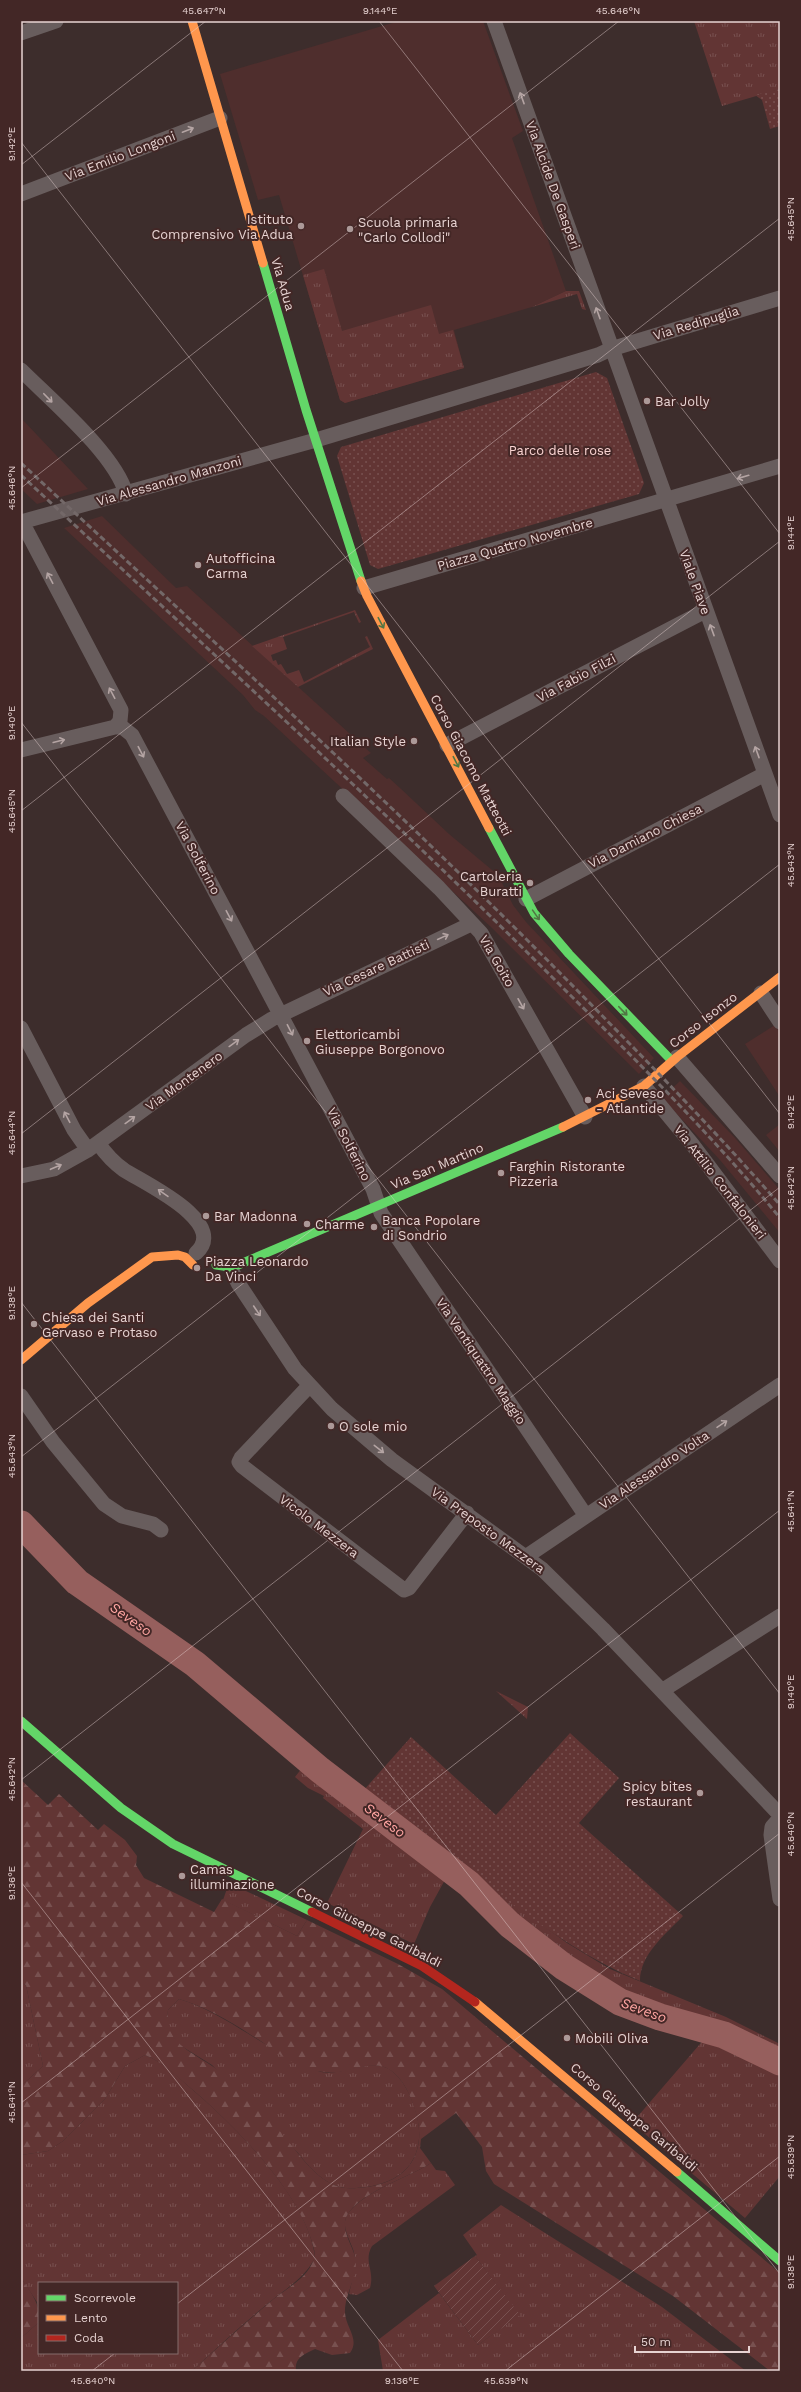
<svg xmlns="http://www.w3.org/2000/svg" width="801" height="2392" viewBox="0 0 801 2392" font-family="'Work Sans',sans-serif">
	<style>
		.built { fill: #4f2e2d }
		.grass { fill: url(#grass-tufts) }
		.forest { fill: url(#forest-firs); fill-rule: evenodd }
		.park { fill: url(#park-dots) }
		.garden { fill: url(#garden-furrows) }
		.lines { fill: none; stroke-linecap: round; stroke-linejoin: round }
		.river { stroke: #965f5d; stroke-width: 27 }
		.street { stroke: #685d5d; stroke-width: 15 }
		.fast { stroke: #63d668; stroke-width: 9 }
		.slow { stroke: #ff974d; stroke-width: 9 }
		.jam { stroke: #b3261e; stroke-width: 9 }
		.rail { stroke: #736868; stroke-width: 3; stroke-dasharray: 6 3; stroke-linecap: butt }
		.oneway { stroke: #b4a4a3 }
		.oneway2 { stroke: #517644 }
		.ticks { fill: none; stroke: #e7d3d2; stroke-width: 1; stroke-opacity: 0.45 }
		.poi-dot { fill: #ac9998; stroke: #432726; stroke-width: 1.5 }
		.labels { text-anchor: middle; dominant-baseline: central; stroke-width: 4; stroke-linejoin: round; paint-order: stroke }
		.street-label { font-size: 13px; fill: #e7d3d2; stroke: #432726 }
		.poi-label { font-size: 13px; fill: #e7d3d2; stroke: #432726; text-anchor: start }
		.park-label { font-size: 13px; fill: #fad4d2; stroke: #432726 }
		.water-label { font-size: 14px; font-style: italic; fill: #ffa5a2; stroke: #432726 }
		.neatline { fill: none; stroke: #e7d3d2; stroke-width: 1.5 }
		.ticks-label { font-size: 10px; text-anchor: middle; fill: #e7d3d2 }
	</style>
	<defs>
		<pattern id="grass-tufts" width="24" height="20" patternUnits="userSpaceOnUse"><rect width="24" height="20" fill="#623534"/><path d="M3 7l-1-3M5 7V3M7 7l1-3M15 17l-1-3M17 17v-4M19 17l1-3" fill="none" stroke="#785150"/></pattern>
		<pattern id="forest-firs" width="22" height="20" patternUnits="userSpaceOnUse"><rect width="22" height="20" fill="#623534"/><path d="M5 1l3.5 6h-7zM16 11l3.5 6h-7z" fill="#785150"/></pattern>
		<pattern id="park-dots" width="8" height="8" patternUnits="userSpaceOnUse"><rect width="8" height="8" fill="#623534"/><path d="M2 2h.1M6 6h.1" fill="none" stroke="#785150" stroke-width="1.8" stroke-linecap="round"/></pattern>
		<pattern id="garden-furrows" width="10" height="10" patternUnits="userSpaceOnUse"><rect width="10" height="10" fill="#623534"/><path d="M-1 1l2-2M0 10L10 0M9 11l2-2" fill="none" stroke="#785150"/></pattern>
	</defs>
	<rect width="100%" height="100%" fill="#3d2d2c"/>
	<!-- built -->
	<path class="built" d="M399,21H483L523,131L512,138L566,291L532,307L454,330L464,368L345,403L340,400L279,195L258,200L220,74Z
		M21,418L88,489L37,504L21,489Z
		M102,516L176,588L187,586L371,753L363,758L387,779L389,778L400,788L449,834L498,875L513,905L526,922L654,1058L639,1074L492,928L264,716L255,710L243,695L64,528Z
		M775,1025L780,1033V1097L745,1044Z
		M680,1081L735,1138L780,1190V1233L720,1160L662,1098Z
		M780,1124V1152L766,1135Z"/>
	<!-- grass -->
	<path class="grass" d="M694,21H780V89L722,106Z
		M324,269L342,331L431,305L439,334L453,330L464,368L345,403L340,400L303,275Z
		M566,291H579L586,310L582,309L577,294L532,307Z
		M355,610L361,622L359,623L354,612L283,637L287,649L271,655L273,661L276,660L278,665L281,664L287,674L299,670L304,682L370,647L365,637L367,636L373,649L298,687L252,646Z
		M496,1691L528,1707L527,1719Z
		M302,1768L446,1878L430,1907L414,1944L327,1903L363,1829L323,1798L324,1796L308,1788L295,1777Z
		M472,1874L567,1943L610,1969L726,2017L780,2044V2051L724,2025L652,2004L618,1990L547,1944Z
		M229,1883L307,1920L297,1936L223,1900Z
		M21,1983L26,1985L43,2066L21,2086Z
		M179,1999C222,2012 257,2043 297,2061C304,2064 313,2070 321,2072C345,2077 374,2054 394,2073C404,2082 410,2094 414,2106C429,2149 411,2181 366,2187C356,2188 344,2190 334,2185C319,2178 308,2166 298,2153L212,2065L178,2044L170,2032L167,2021L168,2010Z
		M706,2037L744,2054L780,2074V2176L745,2218L632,2123Z
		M145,2055C162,2062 174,2073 187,2085C231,2122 310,2199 315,2258C304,2278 288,2287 271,2301C244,2323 217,2347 192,2371H21V2338L38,2323L39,2317V2353H177V2283H39V2310L37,2302L21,2278V2155L48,2151L63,2141L105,2099L125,2066Z
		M431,2163L436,2170L445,2171L455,2185L372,2246C363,2262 375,2270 370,2288L357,2295L349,2294C352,2279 358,2264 353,2249C350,2241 346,2234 345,2226C342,2198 411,2177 431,2163Z
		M501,2205L662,2307L746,2371H383L378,2340L439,2293L478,2345L519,2315L475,2256L477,2255L463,2235Z"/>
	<!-- forest -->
	<path class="forest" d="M21,1780L48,1805L59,1794L98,1830L104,1824L125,1840L137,1856L136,1865L144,1878L214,1912L222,1899L297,1936L307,1920L398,1964L442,1989L780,2273V2371H770L673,2296L494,2184L486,2171L482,2147L456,2113L421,2139L420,2148L431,2163C411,2177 344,2197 345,2225C345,2238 355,2249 356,2263C356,2279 344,2297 345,2313C346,2328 360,2339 350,2353L332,2355L315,2349C304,2354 294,2358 296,2371H192C217,2348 243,2325 269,2303C284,2289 307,2280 314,2259C316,2253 313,2245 311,2239C294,2185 230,2121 187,2085C173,2073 162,2062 145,2055L125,2066L105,2099L63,2141L48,2151L21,2155V2086L43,2066L26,1985L21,1983ZM179,1999C204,2006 230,2021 251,2035C270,2046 288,2064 309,2069C318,2072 329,2073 339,2072C357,2070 377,2058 394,2073C404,2082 410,2094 414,2107C429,2149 411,2181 367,2187C356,2188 344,2190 334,2185C314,2176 302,2158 288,2141C272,2121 255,2102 235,2085C228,2079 220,2071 212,2066C189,2050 165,2043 168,2010Z
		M21,2278C31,2293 42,2305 38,2323L21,2338Z"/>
	<!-- park -->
	<path class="park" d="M780,89V126L770,129L762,100L755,95Z
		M596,372L607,378L644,483L639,494L378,569L370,565L337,456L341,447Z
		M570,1733L619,1778L579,1823L683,1916C666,1934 640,1954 640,1981C578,1955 525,1914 471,1874C435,1846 398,1820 363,1791L411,1737L496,1815Z"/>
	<!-- garden -->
	<path class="garden" d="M475,2256L520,2315L478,2345L434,2286Z"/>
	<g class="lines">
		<!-- river -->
		<path class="river" d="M21,1524L77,1582L195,1664L320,1770L469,1884L510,1925L564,1967L620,2002L660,2017L724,2035L780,2062"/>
		<!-- street -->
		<path class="street" d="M494,21L780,815
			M21,33L56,21
			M21,194L220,118
			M21,370C51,400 116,455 126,494
			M21,522L316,440L598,355L611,349L780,298
			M22,522L121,710L120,721L115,727
			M364,588L780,466
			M447,745L705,611
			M21,750L115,727H122L132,735L373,1189L381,1213L586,1516
			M343,796L439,888L481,933L585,1117
			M526,899L765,774
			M761,993L780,1022
			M21,1028L74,1130L88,1150
			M677,1057L780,1176
			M644,1086L692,1144L780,1261
			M98,1143C105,1153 114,1163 124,1170C142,1182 230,1222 196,1253
			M21,1176L54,1169L88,1150L246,1035L272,1019L471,924
			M230,1267L238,1283L295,1369L332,1409L392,1460L542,1569L603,1629L780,1815
			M309,1386L241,1458L239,1462L242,1466L404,1590L409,1588L467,1513
			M21,1396L53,1442L104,1504L122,1516L153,1524L161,1530
			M527,1556L780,1385
			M663,1690L780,1616
			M780,1818L772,1827L771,1835L780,1899"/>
		<!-- fast -->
		<path class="fast" d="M263,263L306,410L361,581
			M489,828L534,913L569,954L672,1061
			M216,1265L230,1267L238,1265L563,1127
			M21,1721L121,1808L173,1844L312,1912
			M677,2172L780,2261"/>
		<!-- slow -->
		<path class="slow" d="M192,21L263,263
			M361,581L367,596L489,828
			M563,1127L644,1086L677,1057L780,977
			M21,1360L88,1303L152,1257L178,1255L185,1257L193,1265
			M475,2002L677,2172"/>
		<!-- jam -->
		<path class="jam" d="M312,1912L422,1966L475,2002"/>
		<!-- rail -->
		<path class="rail" d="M21,463C204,633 391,802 567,980C640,1054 712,1127 780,1205
			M21,475C202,644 385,810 560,985C636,1060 712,1135 780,1218"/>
	</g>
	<!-- one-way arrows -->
	<defs><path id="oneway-shaft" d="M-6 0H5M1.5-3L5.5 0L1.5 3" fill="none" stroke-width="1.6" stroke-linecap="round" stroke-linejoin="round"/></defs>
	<g class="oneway">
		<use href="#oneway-shaft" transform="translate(522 98) rotate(-110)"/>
		<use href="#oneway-shaft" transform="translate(188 130) rotate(-21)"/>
		<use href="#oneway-shaft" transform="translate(598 313) rotate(-110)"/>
		<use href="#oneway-shaft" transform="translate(48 398) rotate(46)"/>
		<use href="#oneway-shaft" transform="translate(743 477) rotate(164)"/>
		<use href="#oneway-shaft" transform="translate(50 578) rotate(-118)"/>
		<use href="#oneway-shaft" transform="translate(712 630) rotate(-110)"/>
		<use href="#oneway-shaft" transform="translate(112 693) rotate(-118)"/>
		<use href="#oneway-shaft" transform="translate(59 741) rotate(-14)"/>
		<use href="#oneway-shaft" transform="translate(141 752) rotate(62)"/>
		<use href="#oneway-shaft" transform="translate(757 752) rotate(-110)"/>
		<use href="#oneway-shaft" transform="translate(229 916) rotate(62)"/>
		<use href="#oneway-shaft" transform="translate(443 937) rotate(-25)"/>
		<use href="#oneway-shaft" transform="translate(521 1004) rotate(61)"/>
		<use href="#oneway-shaft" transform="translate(290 1030) rotate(63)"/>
		<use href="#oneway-shaft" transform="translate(234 1043) rotate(-36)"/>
		<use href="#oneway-shaft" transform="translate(67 1117) rotate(-118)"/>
		<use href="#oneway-shaft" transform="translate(130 1120) rotate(-36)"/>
		<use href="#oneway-shaft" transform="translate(56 1167) rotate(-23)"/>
		<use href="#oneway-shaft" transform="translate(163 1193) rotate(-145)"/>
		<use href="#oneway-shaft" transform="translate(257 1311) rotate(56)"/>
		<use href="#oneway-shaft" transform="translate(722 1424) rotate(-34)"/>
		<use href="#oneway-shaft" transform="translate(379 1449) rotate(38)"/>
	</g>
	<g class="oneway2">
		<use href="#oneway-shaft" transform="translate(381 623) rotate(62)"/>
		<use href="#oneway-shaft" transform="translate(456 762) rotate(63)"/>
		<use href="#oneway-shaft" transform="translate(536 915) rotate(55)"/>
		<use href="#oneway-shaft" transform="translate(623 1011) rotate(46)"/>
	</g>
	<!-- ticks -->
	<path class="ticks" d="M379,21L780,534M21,142L780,1114M21,165L206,21M21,488L619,21M21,722L780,1694M21,811L780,218M21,1134L780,541M21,1302L780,2274M21,1457L780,864M21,1780L780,1187M21,1882L403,2371M21,2103L780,1510M177,2304L780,1833M92,2371L115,2353M505,2371L780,2156"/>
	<!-- markers -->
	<g class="poi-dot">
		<circle cx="301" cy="226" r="4"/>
		<circle cx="350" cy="229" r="4"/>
		<circle cx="647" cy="401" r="4"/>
		<circle cx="198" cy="565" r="4"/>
		<circle cx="414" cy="741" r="4"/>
		<circle cx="530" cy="883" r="4"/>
		<circle cx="307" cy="1041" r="4"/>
		<circle cx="588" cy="1100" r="4"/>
		<circle cx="501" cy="1173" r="4"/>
		<circle cx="206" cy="1216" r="4"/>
		<circle cx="307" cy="1224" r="4"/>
		<circle cx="374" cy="1227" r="4"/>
		<circle cx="197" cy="1268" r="4"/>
		<circle cx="34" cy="1324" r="4"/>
		<circle cx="331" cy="1426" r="4"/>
		<circle cx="700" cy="1793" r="4"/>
		<circle cx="182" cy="1876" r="4"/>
		<circle cx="567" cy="2038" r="4"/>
	</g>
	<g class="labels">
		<!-- street labels -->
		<g class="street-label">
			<text transform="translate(120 156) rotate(-21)">Via Emilio Longoni</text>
			<text transform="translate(553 185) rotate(70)">Via Alcide De Gasperi</text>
			<text transform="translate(283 284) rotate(74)">Via Adua</text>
			<text transform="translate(696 323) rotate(-17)">Via Redipuglia</text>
			<text transform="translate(169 481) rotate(-16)">Via Alessandro Manzoni</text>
			<text transform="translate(515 544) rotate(-16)">Piazza Quattro Novembre</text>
			<text transform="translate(695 582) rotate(70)">Viale Piave</text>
			<text transform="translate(576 678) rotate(-28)">Via Fabio Filzi</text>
			<text transform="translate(471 765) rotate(62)">Corso Giacomo Matteotti</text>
			<text transform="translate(645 836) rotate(-27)">Via Damiano Chiesa</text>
			<text transform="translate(198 858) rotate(62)">Via Solferino</text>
			<text transform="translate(497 961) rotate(60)">Via Goito</text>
			<text transform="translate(376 968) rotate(-25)">Via Cesare Battisti</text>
			<text transform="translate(703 1020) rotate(-38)">Corso Isonzo</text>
			<text transform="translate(184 1081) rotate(-36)">Via Montenero</text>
			<text transform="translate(349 1144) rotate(63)">Via Solferino</text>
			<text transform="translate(437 1166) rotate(-23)">Via San Martino</text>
			<text transform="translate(720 1182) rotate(52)">Via Attilio Confalonieri</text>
			<text transform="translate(481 1361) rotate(56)">Via Ventiquattro Maggio</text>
			<text transform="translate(654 1470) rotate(-34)">Via Alessandro Volta</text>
			<text transform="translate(319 1526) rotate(37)">Vicolo Mezzera</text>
			<text transform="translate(488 1530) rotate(36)">Via Preposto Mezzera</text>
			<text transform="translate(369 1927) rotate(27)">Corso Giuseppe Garibaldi</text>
			<text transform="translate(634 2117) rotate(40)">Corso Giuseppe Garibaldi</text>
		</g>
		<!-- poi labels -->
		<g class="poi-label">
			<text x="293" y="219" text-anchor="end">Istituto<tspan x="293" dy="15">Comprensivo Via Adua</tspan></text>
			<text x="358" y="222">Scuola primaria<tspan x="358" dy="15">"Carlo Collodi"</tspan></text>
			<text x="655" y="401">Bar Jolly</text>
			<text x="206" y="558">Autofficina<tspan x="206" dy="15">Carma</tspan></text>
			<text x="406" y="741" text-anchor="end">Italian Style</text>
			<text x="522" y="876" text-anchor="end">Cartoleria<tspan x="522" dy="15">Buratti</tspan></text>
			<text x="315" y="1034">Elettoricambi<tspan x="315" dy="15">Giuseppe Borgonovo</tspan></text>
			<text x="596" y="1093">Aci Seveso<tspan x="596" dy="15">- Atlantide</tspan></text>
			<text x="509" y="1166">Farghin Ristorante<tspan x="509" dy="15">Pizzeria</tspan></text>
			<text x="214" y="1216">Bar Madonna</text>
			<text x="382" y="1220">Banca Popolare<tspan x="382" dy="15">di Sondrio</tspan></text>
			<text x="315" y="1224">Charme</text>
			<text x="205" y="1261">Piazza Leonardo<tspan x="205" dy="15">Da Vinci</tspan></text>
			<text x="42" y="1317">Chiesa dei Santi<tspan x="42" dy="15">Gervaso e Protaso</tspan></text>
			<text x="339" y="1426">O sole mio</text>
			<text x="692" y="1786" text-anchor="end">Spicy bites<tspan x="692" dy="15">restaurant</tspan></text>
			<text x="190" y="1869">Camas<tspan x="190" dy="15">illuminazione</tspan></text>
			<text x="575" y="2038">Mobili Oliva</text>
		</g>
		<!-- park labels -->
		<g class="park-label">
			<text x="560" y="450">Parco delle rose</text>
		</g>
		<!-- water labels -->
		<g class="water-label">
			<text transform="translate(131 1619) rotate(35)">Seveso</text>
			<text transform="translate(385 1820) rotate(37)">Seveso</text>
			<text transform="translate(644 2010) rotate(20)">Seveso</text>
		</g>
	</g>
	<!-- border -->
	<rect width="801" height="2392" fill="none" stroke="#432726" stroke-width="44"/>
	<!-- legend -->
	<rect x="38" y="2282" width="140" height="72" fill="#432726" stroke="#856c6b"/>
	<rect x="46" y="2295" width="20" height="6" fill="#63d668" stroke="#856c6b"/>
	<text x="74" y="2302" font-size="12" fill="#e7d3d2">Scorrevole</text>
	<rect x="46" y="2315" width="20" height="6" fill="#ff974d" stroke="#856c6b"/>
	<text x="74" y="2322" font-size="12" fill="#e7d3d2">Lento</text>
	<rect x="46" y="2335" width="20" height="6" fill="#b3261e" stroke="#856c6b"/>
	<text x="74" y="2342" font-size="12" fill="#e7d3d2">Coda</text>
	<!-- scale -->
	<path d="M635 2346v6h114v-6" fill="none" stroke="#e7d3d2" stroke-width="2"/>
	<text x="641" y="2346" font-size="12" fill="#e7d3d2" stroke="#432726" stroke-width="3" paint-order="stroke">50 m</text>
	<rect x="22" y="22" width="757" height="2348" class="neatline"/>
	<g class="ticks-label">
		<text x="204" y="14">45.647°N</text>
		<text x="380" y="14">9.144°E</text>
		<text x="618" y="14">45.646°N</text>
		<text transform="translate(11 144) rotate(-90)" y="4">9.142°E</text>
		<text transform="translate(790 219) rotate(-90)" y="4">45.645°N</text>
		<text transform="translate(11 488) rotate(-90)" y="4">45.646°N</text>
		<text transform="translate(790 533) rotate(-90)" y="4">9.144°E</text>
		<text transform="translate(11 723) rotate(-90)" y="4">9.140°E</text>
		<text transform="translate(11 811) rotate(-90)" y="4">45.645°N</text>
		<text transform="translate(790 865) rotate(-90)" y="4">45.643°N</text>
		<text transform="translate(790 1112) rotate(-90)" y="4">9.142°E</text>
		<text transform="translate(11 1133) rotate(-90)" y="4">45.644°N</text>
		<text transform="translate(790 1188) rotate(-90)" y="4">45.642°N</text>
		<text transform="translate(11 1303) rotate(-90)" y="4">9.138°E</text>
		<text transform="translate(11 1456) rotate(-90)" y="4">45.643°N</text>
		<text transform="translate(790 1511) rotate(-90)" y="4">45.641°N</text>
		<text transform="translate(790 1692) rotate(-90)" y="4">9.140°E</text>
		<text transform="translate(11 1779) rotate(-90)" y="4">45.642°N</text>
		<text transform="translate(790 1834) rotate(-90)" y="4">45.640°N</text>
		<text transform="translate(11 1883) rotate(-90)" y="4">9.136°E</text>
		<text transform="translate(11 2102) rotate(-90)" y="4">45.641°N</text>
		<text transform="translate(790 2157) rotate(-90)" y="4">45.639°N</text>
		<text transform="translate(790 2272) rotate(-90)" y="4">9.138°E</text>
		<text x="93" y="2384">45.640°N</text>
		<text x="402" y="2384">9.136°E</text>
		<text x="506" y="2384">45.639°N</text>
	</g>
</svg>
